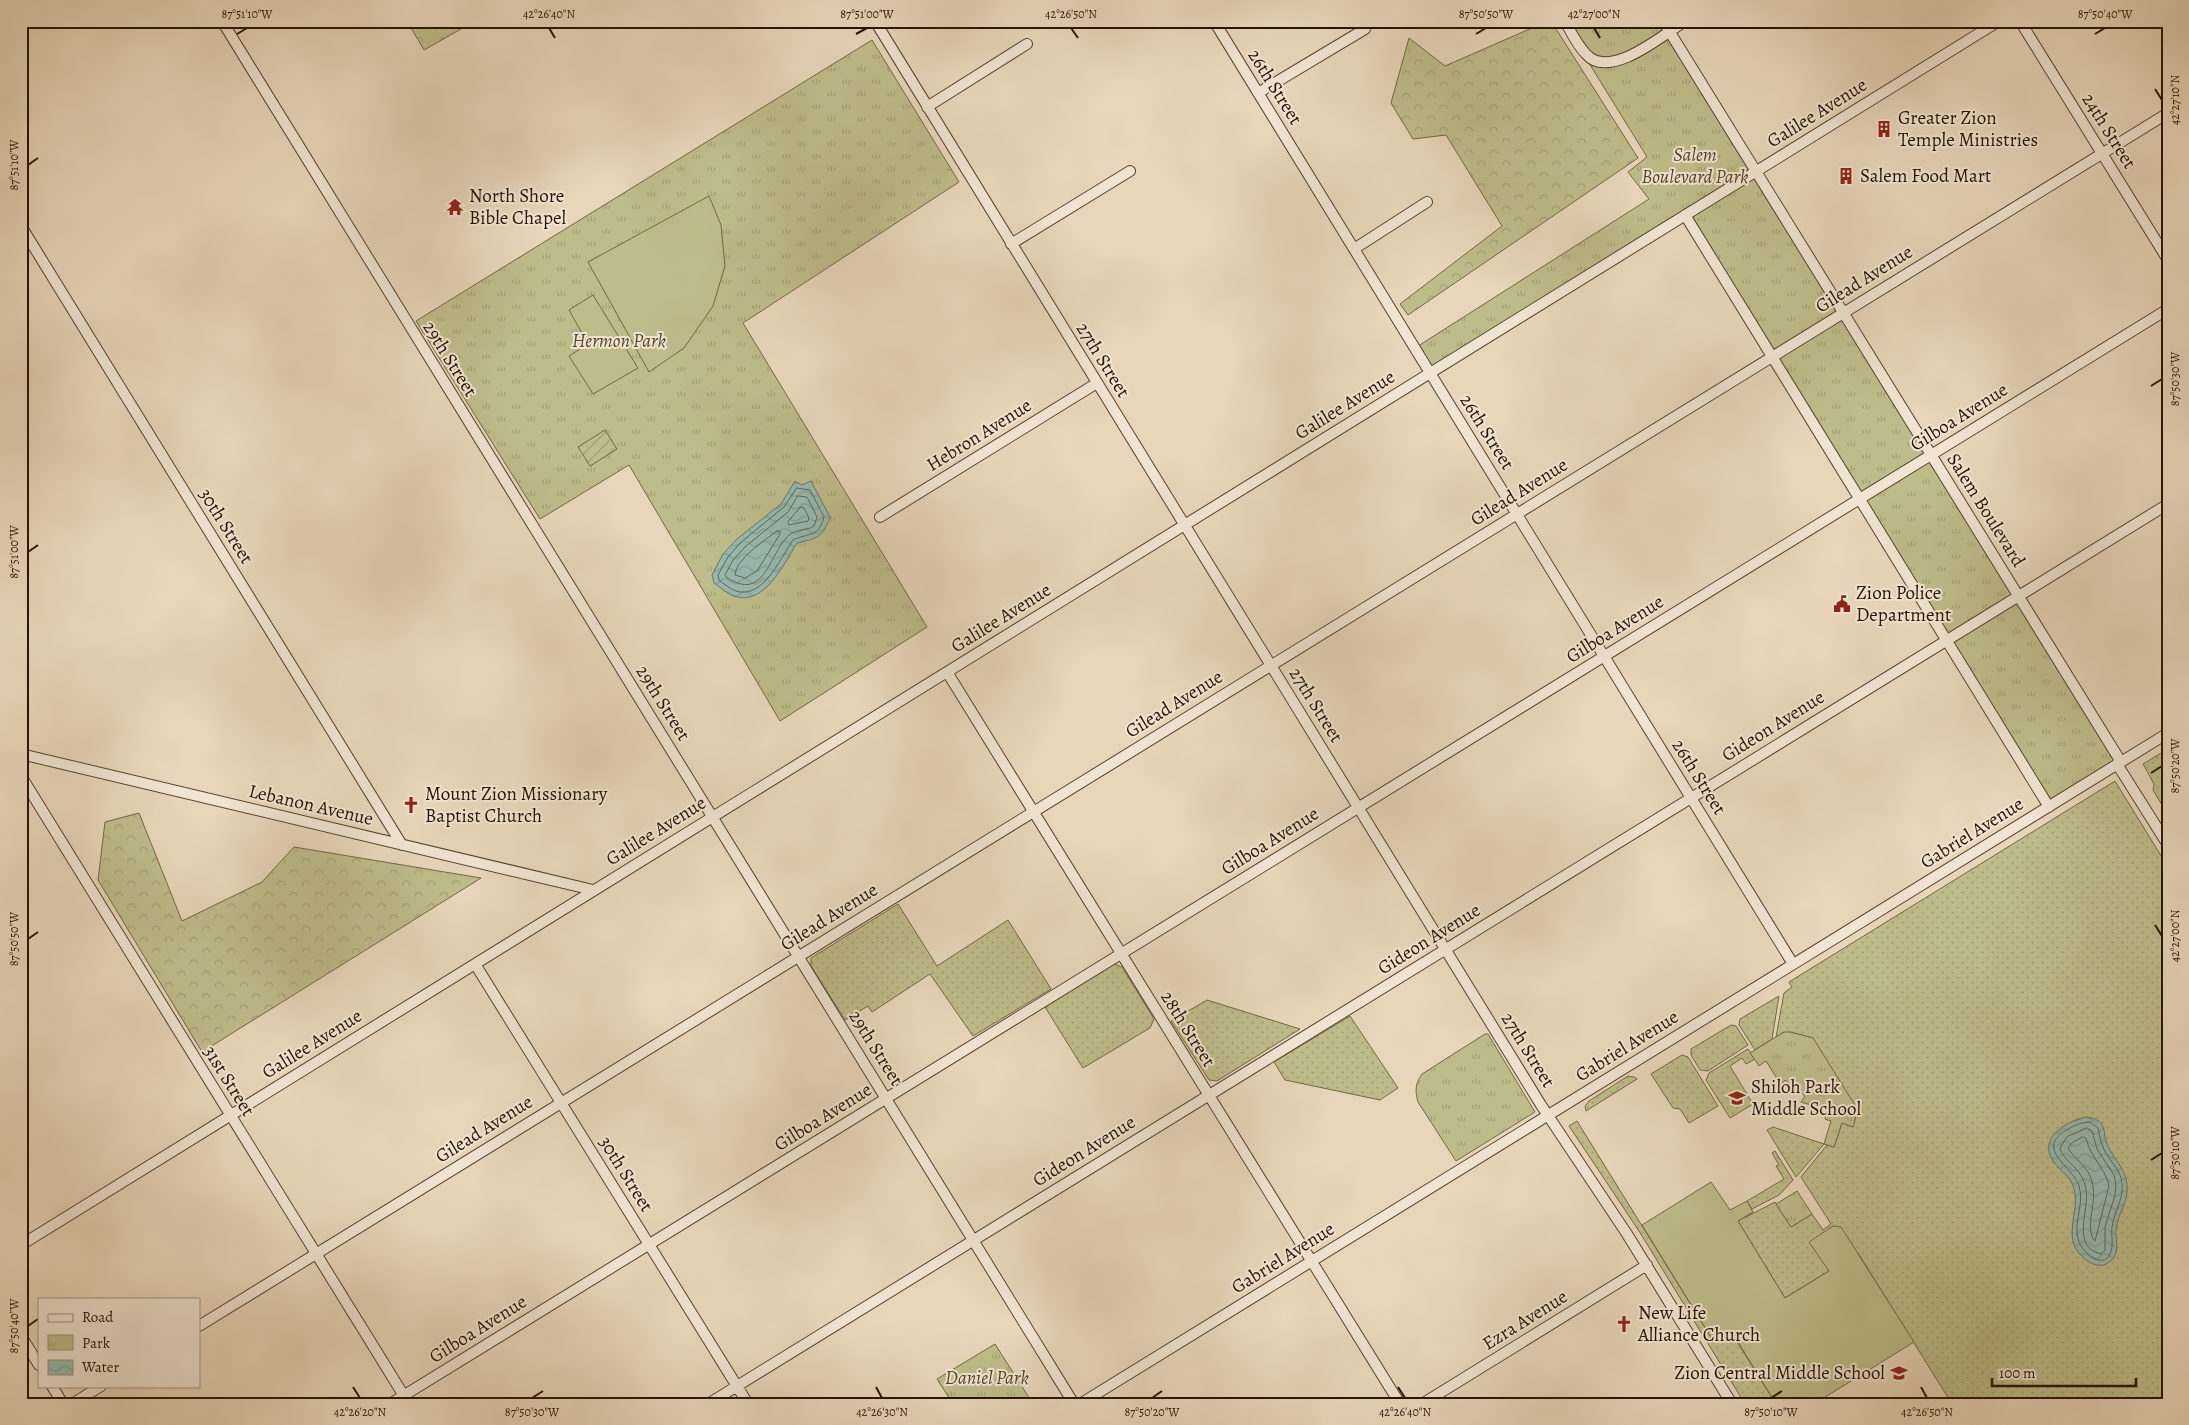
<svg xmlns="http://www.w3.org/2000/svg" width="2189" height="1425" viewBox="0 0 2189 1425" font-family="Alegreya,serif">
	<style>
		.grass { fill: url(#grass-dots); stroke: #726745 }
		.forest { fill: url(#forest-crowns); stroke: #726745 }
		.park { fill: url(#park-tufts); stroke: #726745 }
		.garden { fill: url(#garden-furrows); stroke: #726745 }
		.pitch { fill: #bebc8a; stroke: #726745 }
		.water { fill: url(#water-waves); stroke: #6a766a }
		.lines { fill: none; stroke-linecap: round; stroke-linejoin: round }
		.shore { stroke: #5f6658; stroke-width: 1 }
		.minor-casing { stroke: #57432e; stroke-width: 12 }
		.minor { stroke: #f0e4d2; stroke-width: 10 }
		.ticks { fill: none; stroke: #271200; stroke-width: 2 }
		.labels { text-anchor: middle; dominant-baseline: central; stroke-width: 4; stroke-linejoin: round; paint-order: stroke }
		.street-label { font-size: 19px; fill: #271200; stroke: #f0e4d2 }
		.poi-label { font-size: 19px; fill: #271200; stroke: #f0e4d2; text-anchor: start }
		.park-label { font-size: 19px; font-style: italic; fill: #544529; stroke: #f0e4d2 }
		.neatline { fill: none; stroke: #271200; stroke-width: 2 }
		.ticks-label { font-size: 12px; text-anchor: middle; fill: #271200 }
	</style>
	<defs>
		<pattern id="grass-dots" width="8" height="8" patternUnits="userSpaceOnUse" patternTransform="scale(1.25)"><rect width="8" height="8" fill="#bebc8a"/><path d="M2 2h.1M6 6h.1" fill="none" stroke="#a3a175" stroke-width="1.8" stroke-linecap="round"/></pattern>
		<pattern id="forest-crowns" width="20" height="18" patternUnits="userSpaceOnUse" patternTransform="scale(1.25)"><rect width="20" height="18" fill="#bebc8a"/><path d="M2 6a3 3 0 1 1 6 0M12 15a3 3 0 1 1 6 0" fill="none" stroke="#a3a175"/></pattern>
		<pattern id="park-tufts" width="24" height="20" patternUnits="userSpaceOnUse" patternTransform="scale(1.25)"><rect width="24" height="20" fill="#bebc8a"/><path d="M3 7l-1-3M5 7V3M7 7l1-3M15 17l-1-3M17 17v-4M19 17l1-3" fill="none" stroke="#a3a175"/></pattern>
		<pattern id="garden-furrows" width="10" height="10" patternUnits="userSpaceOnUse" patternTransform="scale(1.25)"><rect width="10" height="10" fill="#bebc8a"/><path d="M-1 1l2-2M0 10L10 0M9 11l2-2" fill="none" stroke="#a3a175"/></pattern>
		<pattern id="water-waves" width="16" height="10" patternUnits="userSpaceOnUse" patternTransform="scale(1.25)"><rect width="16" height="10" fill="#97b9b0"/><path d="M0 5q4-4 8 0t8 0" fill="none" stroke="#829e96"/></pattern>
	</defs>
	<rect width="100%" height="100%" fill="#e8d6ba"/>
	<filter id="stains"><feTurbulence type="fractalNoise" baseFrequency=".004" numOctaves="4"/><feColorMatrix values="0 0 0 0 .2 0 0 0 0 .09 0 0 0 0 .02 0 0 0 .5 -.17"/></filter>
	<radialGradient id="worn" r=".72"><stop offset=".6" stop-color="#630" stop-opacity="0"/><stop offset="1" stop-color="#630" stop-opacity=".3"/></radialGradient>
	<!-- grass -->
	<path class="grass" d="M2168,749V815L2153,790L2154,784L2143,764Z
		M2115,781L2168,867V1404H1952L1858,1253L1785,1298L1738,1221L1775,1202L1791,1227L1812,1214L1823,1230L1831,1224L1801,1177L1827,1145L1834,1147L1842,1123L1853,1127L1813,1038L1790,1032L1776,1037L1784,993L1792,987L1789,982Z
		M898,904L937,966L1008,920L1051,989L973,1036L930,974L872,1012L868,1006L845,1020L811,966V958Z
		M1114,964L1122,967L1154,1019L1150,1028L1083,1068L1045,1007Z
		M1779,996L1772,1039L1755,1050L1739,1025L1740,1019Z
		M1207,1000L1300,1029L1217,1081L1209,1080L1171,1021Z
		M1350,1016L1398,1088L1380,1100L1285,1080L1274,1062Z
		M1731,1025L1736,1026L1748,1045L1708,1071L1700,1070L1691,1055V1049Z
		M1748,1049L1755,1059L1746,1064L1742,1058L1730,1066L1753,1104L1730,1118L1706,1080L1709,1073Z
		M1682,1055L1688,1057L1718,1106L1689,1123L1680,1109L1673,1108L1651,1074Z
		M1628,1076L1634,1077L1637,1079L1586,1111L1585,1106L1589,1101Z
		M1577,1121L1714,1342L1731,1332L1776,1404H1745L1639,1231L1569,1126Z
		M1773,1127L1824,1144L1796,1177L1767,1130Z
		M1775,1151L1793,1180L1779,1195L1752,1209L1747,1201L1784,1179L1776,1166L1779,1165L1772,1153Z"/>
	<!-- forest -->
	<path class="forest" d="M407,21H475L424,50Z
		M1548,21H1551L1638,158L1408,315L1400,304L1502,226L1446,135L1413,139L1391,103L1409,38L1445,66Z
		M139,813L182,921L262,882L294,847L481,878L202,1052L98,880L105,822Z"/>
	<!-- park -->
	<path class="park" d="M1563,21H1663L2121,762L2049,807L1685,215L1430,373L1415,348L1649,199L1628,172L1647,157Z
		M872,40L959,182L743,323L927,627L780,721L629,465L540,519L416,321Z
		M1784,1032H1790L1813,1038L1858,1110L1853,1127L1842,1123L1834,1147L1824,1144L1831,1121L1825,1119L1827,1110L1801,1102L1805,1096L1785,1080L1781,1085L1766,1061L1759,1066L1750,1053Z
		M1485,1034H1488L1535,1112L1456,1161L1418,1102C1415,1091 1415,1084 1422,1074Z
		M1797,1191L1812,1214L1791,1227L1776,1204Z
		M995,1344L1033,1404H953L937,1379Z"/>
	<!-- garden -->
	<path class="garden" d="M605,430L617,449L590,466L578,447Z"/>
	<!-- pitch -->
	<path class="pitch" d="M709,196L721,225L725,266L713,306L684,348L649,372L588,262Z
		M593,295L638,368L593,394L569,356L588,344L569,310Z
		M1711,1182L1730,1210L1747,1201L1753,1212L1738,1221L1785,1298L1829,1271L1809,1242L1833,1226L1841,1227L1914,1342L1814,1404H1776L1732,1332L1714,1342L1642,1225Z"/>
	<!-- water -->
	<path class="water" d="M795,481L802,485L811,481L830,517C822,538 818,538 797,543C784,564 764,607 734,596C727,594 720,587 714,583L712,575L723,554L737,539L781,504Z
		M2087,1117C2092,1118 2097,1119 2101,1123C2105,1128 2104,1135 2106,1141C2111,1157 2126,1167 2127,1185C2129,1201 2118,1213 2116,1229C2115,1237 2119,1247 2115,1255C2113,1260 2109,1263 2104,1265C2098,1266 2091,1264 2086,1260C2059,1239 2081,1214 2074,1189C2071,1176 2061,1172 2054,1162C2036,1139 2067,1120 2087,1117Z"/>
	<g class="lines">
		<!-- shore -->
		<path class="shore" d="M797,488L810,490L824,517C818,538 810,532 793,540C781,557 763,600 736,591C730,589 724,584 719,580L718,575L728,557L740,543L784,507Z
			M798,496L807,497L817,517L814,526C807,531 796,529 789,535C768,555 765,603 726,577L725,575L733,560L745,547L788,512Z
			M801,507L804,508L809,518L808,521L789,525L788,522Z
			M777,531H780V534L757,571L745,578L735,575C735,560 765,540 777,531Z
			M2090,1122L2098,1128C2100,1137 2101,1145 2106,1153C2112,1164 2121,1171 2122,1183C2124,1199 2114,1212 2112,1227C2111,1235 2114,1246 2110,1254C2102,1270 2083,1252 2079,1242C2072,1223 2085,1205 2079,1186C2073,1166 2035,1150 2065,1131C2073,1126 2081,1122 2090,1122Z
			M2087,1128L2092,1131L2097,1149L2114,1175L2116,1185L2115,1195L2105,1227V1250L2101,1254C2070,1247 2090,1209 2086,1189C2082,1167 2064,1163 2060,1148L2067,1137Z
			M2083,1137L2086,1138C2090,1157 2106,1169 2109,1186L2095,1241L2093,1239C2085,1219 2100,1199 2090,1176C2085,1164 2074,1159 2068,1148L2072,1143Z"/>
		<!-- minor casing -->
		<g class="minor-casing">
			<path id="minor" d="M222,21L1074,1404
				M875,21L1541,1105L1627,1234L1732,1404
				M1214,21L1793,964
				M1565,21C1571,32 1577,45 1586,54C1609,81 1663,35 1685,21
				M1663,21L2121,762
				M2020,21L2168,260
				M1258,93L1365,29
				M927,107L1027,44
				M1685,215L2049,807
				M21,226L402,845
				M1011,244L1130,171
				M1354,249L1427,202
				M880,517L1097,383
				M947,672L1400,1404
				M21,754L593,890
				M2117,764L2168,845
				M21,776L409,1404
				M475,964L748,1404
				M21,1245L1999,21
				M199,1326L2168,113
				M21,1336L39,1365
				M52,1386L63,1404
				M72,1404L101,1386
				M390,1404L2168,309
				M708,1404L2168,504
				M1080,1404L2168,733
				M1422,1404L1647,1265"/>
		</g>
		<!-- minor -->
		<use href="#minor" class="minor"/>
	</g>
	<!-- ticks -->
	<path class="ticks" d="M549,28L555,38M1071,28L1078,38M1594,28L1600,38M237,34L247,28M856,34L867,28M1476,34L1486,28M2095,34L2105,28M2155,89L2162,100M28,165L38,158M2151,386L2162,379M28,552L38,545M2151,773L2162,766M2155,925L2162,936M28,939L38,932M2151,1160L2162,1153M28,1326L38,1319M353,1387L360,1398M876,1387L882,1398M1398,1387L1405,1398M1921,1387L1927,1398M532,1398L543,1391M1152,1398L1162,1391M1771,1398L1782,1391"/>
	<!-- icons -->
	<defs>
		<g id="building-bare" transform="scale(1.35)"><path d="M-4-6H4V6H1V3H-1V6H-4ZM-2.5-4.3h1.7v1.8h-1.7ZM.8-4.3h1.7v1.8H.8ZM-2.5-1h1.7V.8h-1.7ZM.8-1h1.7V.8H.8Z" fill="#8f2418" stroke="#f0e4d2" stroke-width="2.5" paint-order="stroke"/></g>
		<g id="temple-bare" transform="scale(1.35)"><path d="M0-6L5-2H3V0L6.5 2.5H4V6H1.5V3h-3V6H-4V2.5H-6.5L-3 0V-2H-5Z" fill="#8f2418" stroke="#f0e4d2" stroke-width="2.5" paint-order="stroke"/></g>
		<g id="civic-bare" transform="scale(1.35)"><path d="M-.6-6.5H3V-4.5H.6V-3L4-1V1h2V6H-6V1h2V-1L-.6-3ZM-1.2 2.5V6h2.4V2.5Z" fill="#8f2418" stroke="#f0e4d2" stroke-width="2.5" paint-order="stroke"/></g>
		<g id="church-bare" transform="scale(1.35)"><path d="M-1.2-6h2.4v3.5h3.3v2.4h-3.3V6h-2.4V-.1h-3.3v-2.4h3.3Z" fill="#8f2418" stroke="#f0e4d2" stroke-width="2.5" paint-order="stroke"/></g>
		<g id="school-bare" transform="scale(1.35)"><path d="M0-5L7-2L0 1L-7-2ZM-4 1L0 2.5L4 1V4Q0 6-4 4Z" fill="#8f2418" stroke="#f0e4d2" stroke-width="2.5" paint-order="stroke"/></g>
	</defs>
	<g fill-rule="evenodd">
		<use href="#building-bare" x="1884" y="129"/>
		<use href="#building-bare" x="1846" y="176"/>
		<use href="#temple-bare" x="455" y="207"/>
		<use href="#civic-bare" x="1842" y="604"/>
		<use href="#church-bare" x="411" y="805"/>
		<use href="#school-bare" x="1737" y="1098"/>
		<use href="#church-bare" x="1624" y="1324"/>
		<use href="#school-bare" x="1899" y="1373"/>
	</g>
	<g class="labels">
		<!-- street labels -->
		<g class="street-label">
			<text transform="translate(1275 87) rotate(58)">26th Street</text>
			<text transform="translate(1817 113) rotate(-32)">Galilee Avenue</text>
			<text transform="translate(2109 131) rotate(58)">24th Street</text>
			<text transform="translate(1864 279) rotate(-32)">Gilead Avenue</text>
			<text transform="translate(450 359) rotate(58)">29th Street</text>
			<text transform="translate(1103 360) rotate(58)">27th Street</text>
			<text transform="translate(1345 405) rotate(-32)">Galilee Avenue</text>
			<text transform="translate(1959 417) rotate(-32)">Gilboa Avenue</text>
			<text transform="translate(1487 432) rotate(58)">26th Street</text>
			<text transform="translate(979 435) rotate(-32)">Hebron Avenue</text>
			<text transform="translate(1519 492) rotate(-32)">Gilead Avenue</text>
			<text transform="translate(1986 510) rotate(58)">Salem Boulevard</text>
			<text transform="translate(226 526) rotate(58)">30th Street</text>
			<text transform="translate(1001 618) rotate(-32)">Galilee Avenue</text>
			<text transform="translate(1615 629) rotate(-32)">Gilboa Avenue</text>
			<text transform="translate(663 703) rotate(58)">29th Street</text>
			<text transform="translate(1174 704) rotate(-32)">Gilead Avenue</text>
			<text transform="translate(1316 705) rotate(58)">27th Street</text>
			<text transform="translate(1773 726) rotate(-32)">Gideon Avenue</text>
			<text transform="translate(1699 777) rotate(58)">26th Street</text>
			<text transform="translate(311 805) rotate(13)">Lebanon Avenue</text>
			<text transform="translate(656 831) rotate(-32)">Galilee Avenue</text>
			<text transform="translate(1972 833) rotate(-32)">Gabriel Avenue</text>
			<text transform="translate(1270 841) rotate(-32)">Gilboa Avenue</text>
			<text transform="translate(829 917) rotate(-32)">Gilead Avenue</text>
			<text transform="translate(1429 939) rotate(-32)">Gideon Avenue</text>
			<text transform="translate(1188 1029) rotate(58)">28th Street</text>
			<text transform="translate(312 1044) rotate(-32)">Galilee Avenue</text>
			<text transform="translate(1627 1046) rotate(-32)">Gabriel Avenue</text>
			<text transform="translate(876 1048) rotate(58)">29th Street</text>
			<text transform="translate(1528 1050) rotate(58)">27th Street</text>
			<text transform="translate(229 1081) rotate(58)">31st Street</text>
			<text transform="translate(823 1117) rotate(-32)">Gilboa Avenue</text>
			<text transform="translate(484 1129) rotate(-32)">Gilead Avenue</text>
			<text transform="translate(1084 1151) rotate(-32)">Gideon Avenue</text>
			<text transform="translate(626 1174) rotate(58)">30th Street</text>
			<text transform="translate(1283 1258) rotate(-32)">Gabriel Avenue</text>
			<text transform="translate(1525 1320) rotate(-32)">Ezra Avenue</text>
			<text transform="translate(478 1329) rotate(-32)">Gilboa Avenue</text>
		</g>
		<!-- poi labels -->
		<g class="poi-label">
			<text x="1898" y="118">Greater Zion<tspan x="1898" dy="22">Temple Ministries</tspan></text>
			<text x="1860" y="176">Salem Food Mart</text>
			<text x="469" y="196">North Shore<tspan x="469" dy="22">Bible Chapel</tspan></text>
			<text x="1856" y="593">Zion Police<tspan x="1856" dy="22">Department</tspan></text>
			<text x="425" y="794">Mount Zion Missionary<tspan x="425" dy="22">Baptist Church</tspan></text>
			<text x="1751" y="1087">Shiloh Park<tspan x="1751" dy="22">Middle School</tspan></text>
			<text x="1638" y="1313">New Life<tspan x="1638" dy="22">Alliance Church</tspan></text>
			<text x="1885" y="1373" text-anchor="end">Zion Central Middle School</text>
		</g>
		<!-- park labels -->
		<g class="park-label">
			<text x="1695" y="155">Salem<tspan x="1695" dy="22">Boulevard Park</tspan></text>
			<text x="619" y="341">Hermon Park</text>
			<text x="987" y="1378">Daniel Park</text>
		</g>
	</g>
	<!-- margin -->
	<rect width="2189" height="1425" fill="none" stroke="#e8d6ba" stroke-width="55"/>
	<!-- legend -->
	<rect x="38" y="1298" width="162" height="90" fill="#f0e4d2" stroke="#a0907e"/>
	<rect x="48" y="1314" width="25" height="8" fill="#f0e4d2" stroke="#a0907e"/>
	<text x="82" y="1322" font-size="15" fill="#271200">Road</text>
	<rect x="48" y="1335" width="25" height="15" fill="url(#park-tufts)" stroke="#a0907e"/>
	<text x="82" y="1348" font-size="15" fill="#271200">Park</text>
	<rect x="48" y="1360" width="25" height="15" fill="url(#water-waves)" stroke="#a0907e"/>
	<text x="82" y="1372" font-size="15" fill="#271200">Water</text>
	<!-- scale -->
	<path d="M1992 1378v8h144v-8" fill="none" stroke="#271200" stroke-width="2.5"/>
	<text x="1999" y="1378" font-size="15" fill="#271200" stroke="#f0e4d2" stroke-width="4" paint-order="stroke">100 m</text>
	<rect x="28" y="28" width="2134" height="1370" class="neatline"/>
	<g class="ticks-label">
		<text x="247" y="18">87°51'10"W</text>
		<text x="549" y="18">42°26'40"N</text>
		<text x="867" y="18">87°51'00"W</text>
		<text x="1071" y="18">42°26'50"N</text>
		<text x="1486" y="18">87°50'50"W</text>
		<text x="1594" y="18">42°27'00"N</text>
		<text x="2105" y="18">87°50'40"W</text>
		<text transform="translate(2175 100) rotate(-90)" y="4">42°27'10"N</text>
		<text transform="translate(14 165) rotate(-90)" y="4">87°51'10"W</text>
		<text transform="translate(2175 379) rotate(-90)" y="4">87°50'30"W</text>
		<text transform="translate(14 552) rotate(-90)" y="4">87°51'00"W</text>
		<text transform="translate(2175 766) rotate(-90)" y="4">87°50'20"W</text>
		<text transform="translate(2175 936) rotate(-90)" y="4">42°27'00"N</text>
		<text transform="translate(14 939) rotate(-90)" y="4">87°50'50"W</text>
		<text transform="translate(2175 1153) rotate(-90)" y="4">87°50'10"W</text>
		<text transform="translate(14 1326) rotate(-90)" y="4">87°50'40"W</text>
		<text x="360" y="1416">42°26'20"N</text>
		<text x="532" y="1416">87°50'30"W</text>
		<text x="882" y="1416">42°26'30"N</text>
		<text x="1152" y="1416">87°50'20"W</text>
		<text x="1405" y="1416">42°26'40"N</text>
		<text x="1771" y="1416">87°50'10"W</text>
		<text x="1927" y="1416">42°26'50"N</text>
	</g>
	<rect width="100%" height="100%" filter="url(#stains)"/>
	<rect width="100%" height="100%" fill="url(#worn)"/>
</svg>
